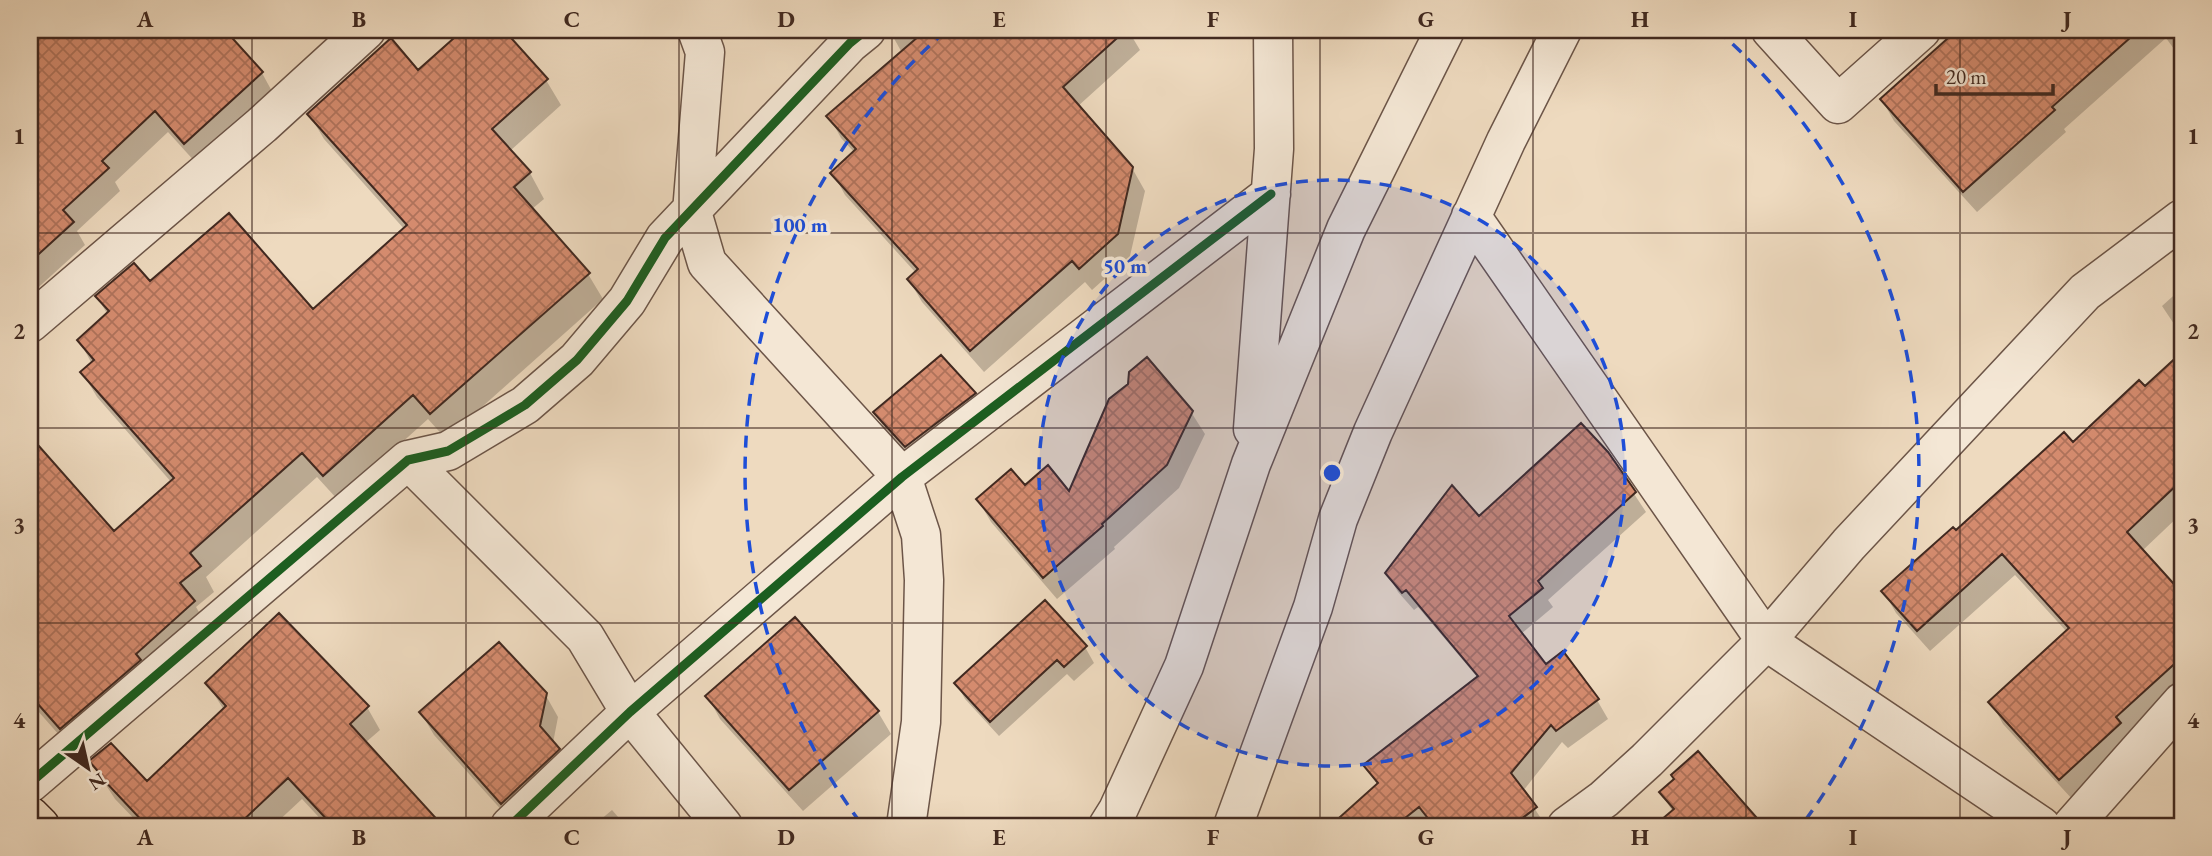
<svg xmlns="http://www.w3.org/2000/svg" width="2212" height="856" viewBox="0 0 2212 856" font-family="'EB Garamond',serif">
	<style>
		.shadow { fill: #0003 }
		.building { fill: url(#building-cross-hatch); stroke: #412920; stroke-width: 2 }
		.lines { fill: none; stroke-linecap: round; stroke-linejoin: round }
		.minor-casing { stroke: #6c5548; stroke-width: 41 }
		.highway-casing { stroke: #412920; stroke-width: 41 }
		.minor { stroke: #f4e7d5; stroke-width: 38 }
		.highway { stroke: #eedabf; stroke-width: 38 }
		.cycleway-casing { stroke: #f4e7d5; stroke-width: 13 }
		.cycleway { stroke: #1b5e20; stroke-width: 9 }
		.grid { fill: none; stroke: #412920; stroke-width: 2; stroke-opacity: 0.55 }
		.ring { fill: none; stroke: #1d4ed8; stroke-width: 3.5; stroke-dasharray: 12 9 }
		.centre { fill: #1d4ed8; stroke: #f4e7d5; stroke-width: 3.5 }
		.ring-label { font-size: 21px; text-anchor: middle; font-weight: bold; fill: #1d4ed8; stroke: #f4e7d5; stroke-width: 7; stroke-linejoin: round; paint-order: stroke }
		.neatline { fill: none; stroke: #412920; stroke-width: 2.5 }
		.grid-label { font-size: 23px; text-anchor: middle; font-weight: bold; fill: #412920 }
	</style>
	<defs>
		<pattern id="building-cross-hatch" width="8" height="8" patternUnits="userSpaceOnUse" patternTransform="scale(1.75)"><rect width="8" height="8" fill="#d48b6e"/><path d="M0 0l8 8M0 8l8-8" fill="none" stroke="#ae725a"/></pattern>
	</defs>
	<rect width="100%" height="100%" fill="#eedabf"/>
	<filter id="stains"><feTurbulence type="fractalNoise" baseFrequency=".00286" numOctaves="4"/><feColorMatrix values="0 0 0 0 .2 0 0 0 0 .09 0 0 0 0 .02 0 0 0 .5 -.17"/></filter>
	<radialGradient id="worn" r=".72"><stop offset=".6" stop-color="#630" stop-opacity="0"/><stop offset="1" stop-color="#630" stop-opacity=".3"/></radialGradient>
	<!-- shadow -->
	<path class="shadow" d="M30,30H223L262,73L274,95L197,164L168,132L115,182L120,191L77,231L85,245L30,295Z
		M466,30H502L546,80L561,105L510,151L530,173L544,199L532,209L588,274L603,299L446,439L428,419L338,500L317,477L206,577L214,592L196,607L208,627L75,753L30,702V439L114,533L172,483L97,397L82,372L92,364L79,340L108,315L97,297L150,284L312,312L405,230L324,139L309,114L418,72Z
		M881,30H1128L1140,50L1077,107L1132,168L1145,191L1130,256L1092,290L1085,282L984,372L922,302L909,280L916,273L845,195L833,173L855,153L841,138L829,116L901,51L891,33Z
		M1960,30H1980L1988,38L1997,30H2182V60L2166,38L2064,129L2066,132L1977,212L1894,121L1882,100Z
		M2182,288V336L2162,306Z
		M2182,354V513L2142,551L2182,596V690L2073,800L2003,724L1991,702L2067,632L2015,575L1930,651L1896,613L1884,592L1956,532L2145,388Z
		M1130,385L1191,412L1205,434L1179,488L1114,547L1115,549L1057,599L991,522L978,500L1025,488L1070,494Z
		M974,394L983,410L915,462L884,428L875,413Z
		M1607,453L1646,512L1548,600L1553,607L1521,634L1545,666L1597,700L1608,719L1568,748L1562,742L1523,791L1546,826H1333L1378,786L1366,765L1478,678L1418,607L1414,610L1398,592L1387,573L1479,518Z
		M1085,647L1094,663L1074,681L1067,674L999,736L965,699L956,683Z
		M207,683L367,707L380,730L365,743L441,826H327L302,799L273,826H141L115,799L91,762L147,783L224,710Z
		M545,694L558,717L553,743L571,772L515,825L434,735L421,713Z
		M708,697L878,712L891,734L803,811L720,719Z
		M1698,754L1762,826H1657L1673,812L1661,793Z
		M612,810L626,826H593Z"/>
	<!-- building -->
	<path class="building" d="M30,30H225L263,72L184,144L155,111L102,161L109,168L63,210L74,222L30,262Z
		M463,30H504L548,79L492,129L531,172L514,187L590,273L430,414L413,395L323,476L302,453L190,553L201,566L180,583L195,601L136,654L141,660L60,729L30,695V436L114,531L174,478L80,372L94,360L77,340L109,311L95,296L134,263L150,281L229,213L313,309L407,225L307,114L391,38L418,70Z
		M926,30H1126L1063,87L1133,167L1118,234L1079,269L1072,261L970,351L907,279L918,269L830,173L856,149L826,116Z
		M1957,30H2139L2052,107L2055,110L1963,192L1880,99Z
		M2182,352V480L2127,532L2182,593V657L2116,717L2121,723L2059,780L1988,702L2069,628L2002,554L1917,631L1881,591L1953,527L1956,530L2064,432L2073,442L2139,380L2145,386Z
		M941,355L976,393L905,447L873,412Z
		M1147,357L1193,411L1167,465L1102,524L1103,526L1043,578L976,499L1011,469L1025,485L1048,465L1069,491L1109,399L1128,384L1129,372Z
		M1581,423L1608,452L1636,492L1538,581L1543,588L1509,616L1546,664L1563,651L1599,699L1556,731L1551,725L1511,773L1537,807L1512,826H1434L1419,807L1395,826H1330L1378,783L1363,765L1478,676L1406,590L1402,593L1385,573L1452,485L1479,516Z
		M1045,600L1087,646L1064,667L1057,660L990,722L954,683Z
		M279,613L369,706L350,724L443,826H333L288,778L237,826H147L100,776L101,775L89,761L111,743L147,781L226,706L205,683Z
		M795,617L879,711L789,790L705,696Z
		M499,642L547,693L540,726L560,749L501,804L419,712Z
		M1698,751L1764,826H1654L1674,809L1659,792L1674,779L1671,775Z"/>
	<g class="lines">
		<!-- minor casing -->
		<g class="minor-casing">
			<path id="minor" d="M697,30L705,52L692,212L707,263L902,477L921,535L924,580L921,722L906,826
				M1771,30L1838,104L1921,30
				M1471,216L1766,641L2041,826
				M30,323L262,125L366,30
				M1253,429L1274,149L1273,30
				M408,460L585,637L630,712L723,826
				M30,783L408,460L448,451L525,405L577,360L627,301L665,238L850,43L866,30
				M510,826L630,712L902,477L1271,194
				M1108,826L1118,810L1184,666L1251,464L1346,229L1445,30
				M1233,826L1313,607L1338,519L1373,432L1506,141L1562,30
				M1567,826L1604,799L1647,760L1766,641L1849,544L2085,292L2182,219
				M2072,826L2182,702"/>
		</g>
		<!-- highway casing -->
		<g class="highway-casing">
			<path id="highway" d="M30,816L40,826"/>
		</g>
		<!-- minor -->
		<use href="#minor" class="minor"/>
		<!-- highway -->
		<use href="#highway" class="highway"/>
		<!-- cycleway casing -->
		<g class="cycleway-casing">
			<path id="cycleway" d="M30,783L408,460L448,451L525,405L577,360L627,301L665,238L850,43L866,30
				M510,826L630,712L902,477L1271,194"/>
		</g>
		<!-- cycleway -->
		<use href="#cycleway" class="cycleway"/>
	</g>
	<!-- grid -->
	<path class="grid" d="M252,30V826M466,30V826M679,30V826M892,30V826M1106,30V826M1320,30V826M1533,30V826M1746,30V826M1960,30V826M30,233H2182M30,428H2182M30,623H2182"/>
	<!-- distance rings -->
	<circle cx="1332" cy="473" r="293" fill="#1d4ed8" fill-opacity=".12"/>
	<g class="ring">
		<circle cx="1332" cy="473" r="293"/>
		<path d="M860 822A587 587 0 0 1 947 30M1717 30A587 587 0 0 1 1804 822"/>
	</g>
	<circle cx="1332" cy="473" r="10" class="centre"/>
	<g class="ring-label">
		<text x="800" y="232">100 m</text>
		<text x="1125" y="273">50 m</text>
	</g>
	<!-- margin -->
	<rect width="2212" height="856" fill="none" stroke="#eedabf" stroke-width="77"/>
	<!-- north arrow -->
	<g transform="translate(88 768) rotate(146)" stroke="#f4e7d5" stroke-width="5" paint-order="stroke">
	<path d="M0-5L12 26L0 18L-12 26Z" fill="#412920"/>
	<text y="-10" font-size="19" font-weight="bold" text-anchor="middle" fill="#412920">N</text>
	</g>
	<!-- scale -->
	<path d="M1936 84v10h117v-10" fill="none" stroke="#412920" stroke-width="3.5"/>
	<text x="1946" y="84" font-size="21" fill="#412920" stroke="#f4e7d5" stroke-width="5" paint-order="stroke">20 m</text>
	<rect x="38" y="38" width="2136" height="780" class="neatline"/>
	<g class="grid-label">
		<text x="145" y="27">A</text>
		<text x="359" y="27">B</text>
		<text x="572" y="27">C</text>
		<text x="786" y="27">D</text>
		<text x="999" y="27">E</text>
		<text x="1213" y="27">F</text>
		<text x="1426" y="27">G</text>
		<text x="1640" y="27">H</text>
		<text x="1853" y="27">I</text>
		<text x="2067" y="27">J</text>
		<text x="19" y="144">1</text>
		<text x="2193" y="144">1</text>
		<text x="19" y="339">2</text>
		<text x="2193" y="339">2</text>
		<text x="19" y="533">3</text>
		<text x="2193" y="533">3</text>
		<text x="19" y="728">4</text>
		<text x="2193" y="728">4</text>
		<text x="145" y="845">A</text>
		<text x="359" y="845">B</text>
		<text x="572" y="845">C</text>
		<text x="786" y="845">D</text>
		<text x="999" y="845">E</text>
		<text x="1213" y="845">F</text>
		<text x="1426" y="845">G</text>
		<text x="1640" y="845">H</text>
		<text x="1853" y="845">I</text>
		<text x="2067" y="845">J</text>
	</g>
	<rect width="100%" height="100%" filter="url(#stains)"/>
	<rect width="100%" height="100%" fill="url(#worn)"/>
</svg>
